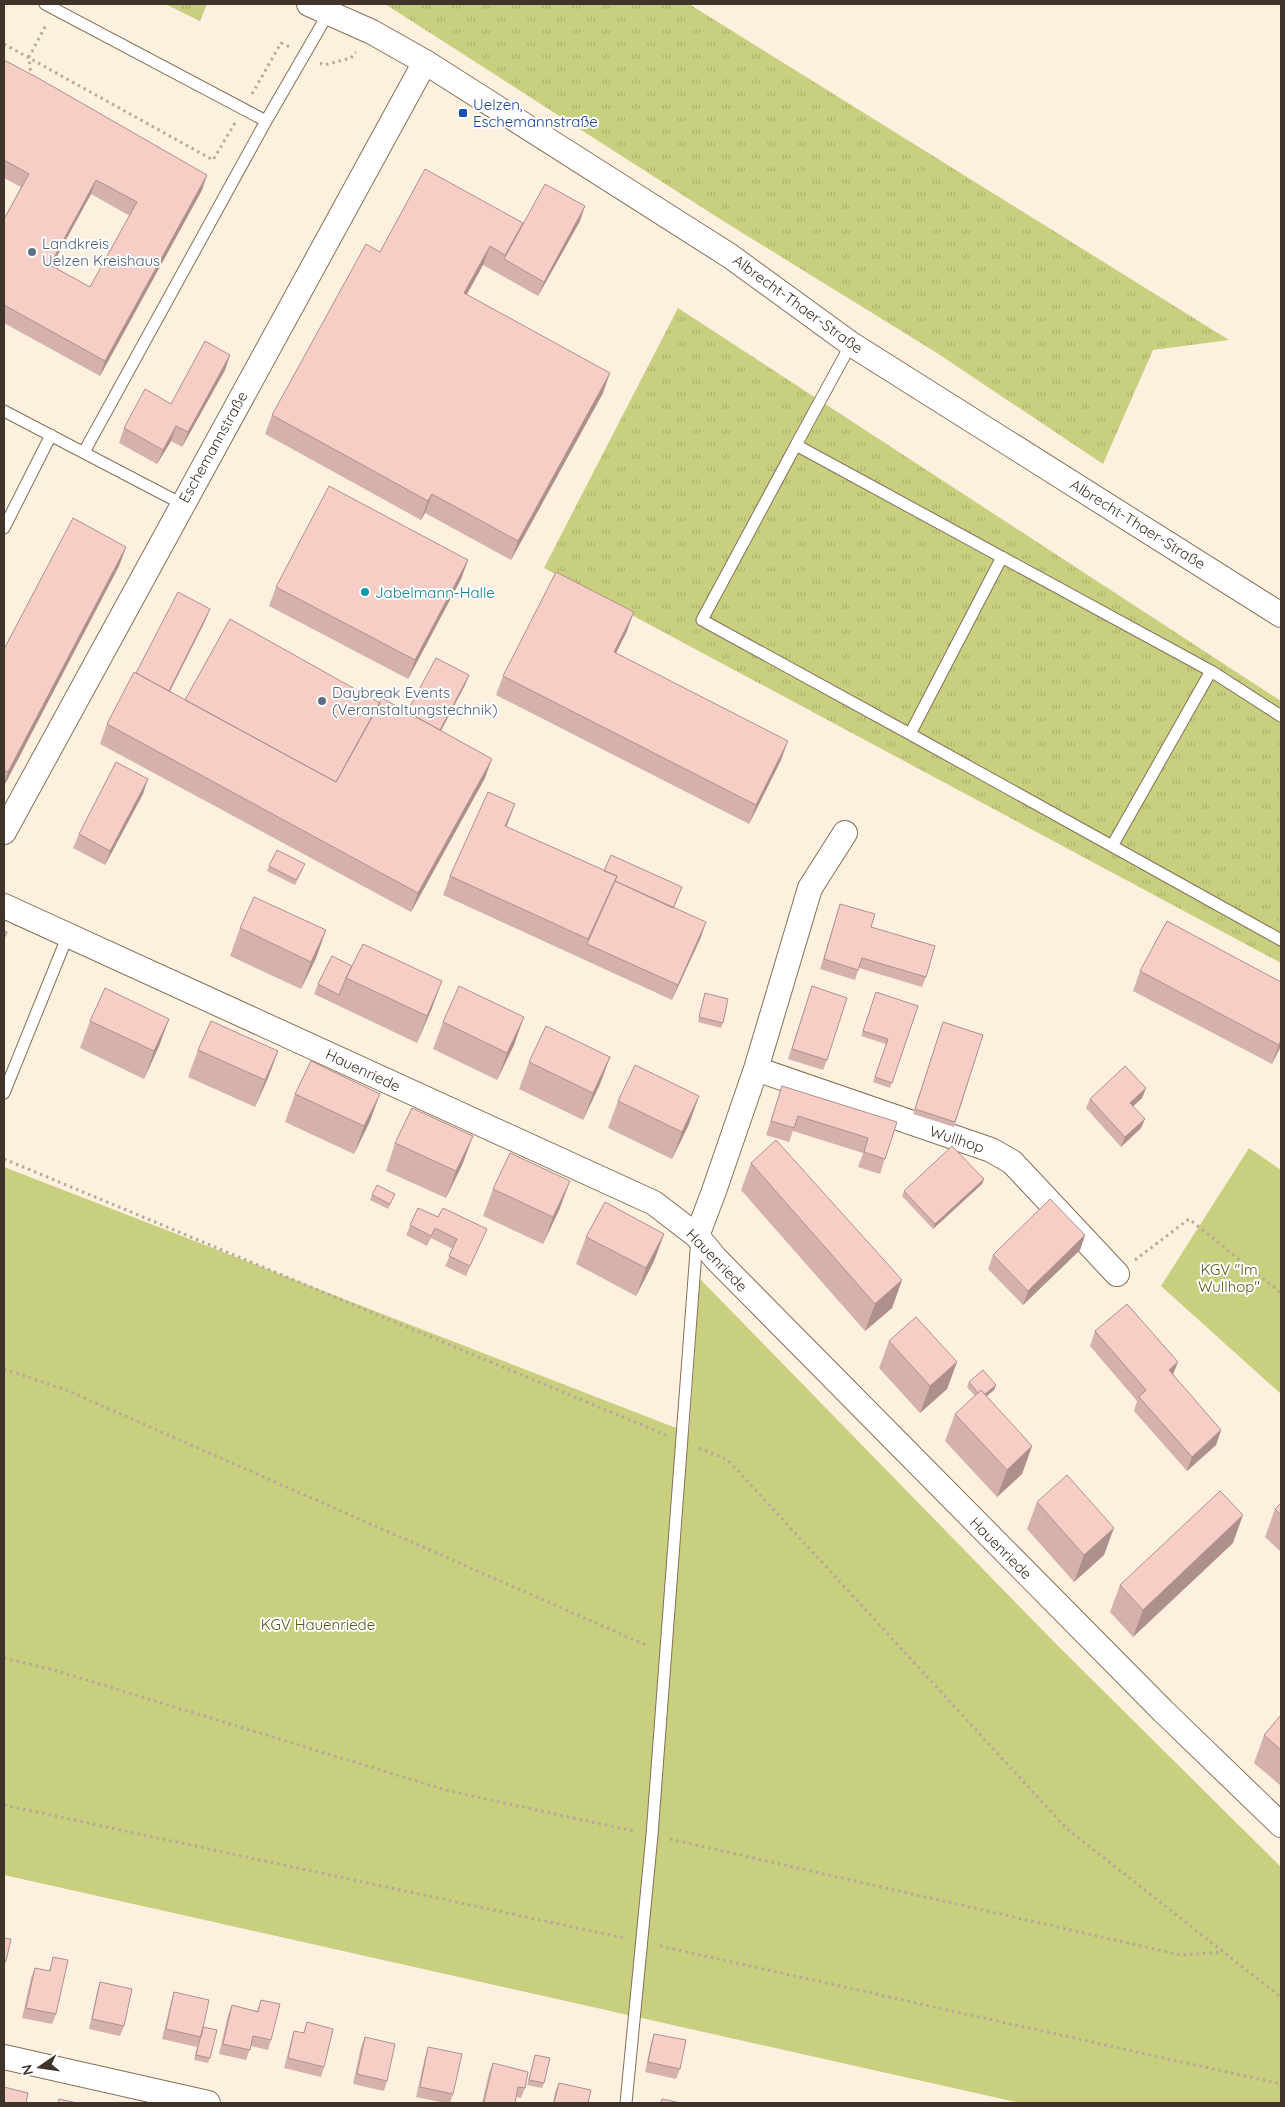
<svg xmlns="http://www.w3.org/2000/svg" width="1285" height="2107" viewBox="0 0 1285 2107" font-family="Quicksand,sans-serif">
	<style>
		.grass { fill: url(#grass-tufts) }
		.garden { fill: #c8cf7f }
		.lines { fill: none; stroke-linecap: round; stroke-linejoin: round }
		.service-casing { stroke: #867057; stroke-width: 13 }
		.minor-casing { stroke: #867057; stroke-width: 26 }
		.path { stroke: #b6a99a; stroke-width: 3; stroke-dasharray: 2.5 4; stroke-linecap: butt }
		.service { stroke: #fff; stroke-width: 11 }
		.minor { stroke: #fff; stroke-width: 24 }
		.wall { fill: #d4b1aa; fill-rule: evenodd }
		.shaded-wall { fill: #ad908b }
		.building { fill: #f7cec6; stroke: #ad908b; fill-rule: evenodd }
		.transit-dot { fill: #1a4fb4; stroke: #fff; stroke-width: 2 }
		.service-dot { fill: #5c6f8a; stroke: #fff; stroke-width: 2 }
		.culture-dot { fill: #0f9aa8; stroke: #fff; stroke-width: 2 }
		.labels { text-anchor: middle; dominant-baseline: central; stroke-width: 4; stroke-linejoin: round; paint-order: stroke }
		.transit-label { font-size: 15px; fill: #164399; stroke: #fff; text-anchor: start }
		.service-label { font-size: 15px; fill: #4e5e75; stroke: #fff; text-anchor: start }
		.street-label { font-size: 15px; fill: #3e3429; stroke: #fff }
		.culture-label { font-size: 15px; fill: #0d838f; stroke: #fff; text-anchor: start }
		.park-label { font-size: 15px; fill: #565a14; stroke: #fff }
	</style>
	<defs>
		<pattern id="grass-tufts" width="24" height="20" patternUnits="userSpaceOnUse" patternTransform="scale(1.25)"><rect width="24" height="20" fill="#c8cf7f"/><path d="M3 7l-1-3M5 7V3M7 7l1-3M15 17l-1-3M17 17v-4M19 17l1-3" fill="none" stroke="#adb26e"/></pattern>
	</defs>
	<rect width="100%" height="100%" fill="#fef0df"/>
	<!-- grass -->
	<path class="grass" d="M165,4H207L200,21Z
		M385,4H689L1229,340L1153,350L1103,464L937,353L720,219Z
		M678,308L1281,701V963L544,568Z"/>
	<!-- garden -->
	<path class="garden" d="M1249,1148L1281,1170V1394L1161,1286Z
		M4,1167L689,1433L700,1279L1059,1647L1281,1867V2103H1020L4,1875Z"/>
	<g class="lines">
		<!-- service casing -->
		<g class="service-casing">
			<path id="service" d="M45,4L266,121
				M4,411L182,504
				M796,445L851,344
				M84,452L266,121L329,12
				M4,528L51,435
				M1002,557L910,734L1112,846
				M1211,671L1112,846L1281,940
				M910,734L702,620L796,445L1211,671L1281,716
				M4,1093L68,935
				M626,2103L652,1835L697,1238"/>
		</g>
		<!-- minor casing -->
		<g class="minor-casing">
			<path id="minor" d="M309,4L372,32L425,62L730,256L851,344L1281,615
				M4,832L425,62
				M4,906L654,1203L697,1236L716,1259L1163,1711L1281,1825
				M756,1069L991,1150L1012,1162L1117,1274
				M697,1236L714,1191L756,1069L810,888L845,833
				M4,2057L208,2103"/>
		</g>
		<!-- path -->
		<path class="path" d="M4,44L213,160L235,123
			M320,63L324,65L351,58L356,52
			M31,77L29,57L46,25
			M252,94L281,43L290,47
			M4,1159L666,1435
			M1135,1260L1189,1219L1281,1293
			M4,1369L66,1390L648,1646
			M699,1448L728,1460L1067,1829L1281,1997
			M4,1658L54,1670L449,1791L634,1831
			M4,1805L624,1938
			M670,1839L1181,1955L1222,1952
			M660,1946L1281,2084"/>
		<!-- service -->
		<use href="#service" class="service"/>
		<!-- minor -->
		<use href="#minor" class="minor"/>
	</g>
	<!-- wall -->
	<path class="wall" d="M4,60L202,190L100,376L4,323V219L21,187L4,178ZM91,194L130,216L90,287L52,266Z
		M580,221L538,296L483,265L467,294L603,393L511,560L425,513L421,520L265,434L272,415L380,252L523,223L521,229Z
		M230,355L225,370L182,447L171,441L157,464L119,443L124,428L171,404Z
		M126,547L119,566L4,786V649Z
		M468,560L461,579L408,679L269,606L276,587Z
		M206,619L170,691L185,700L380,703L407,712L469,675L465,685L441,731L485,778L411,912L100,744L107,724Z
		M627,631L616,653L781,760L749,824L496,695L503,676Z
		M143,794L105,865L73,848L79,834Z
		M269,866L303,869L295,885L267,871Z
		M604,871L682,887L674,908L701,937L672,1000L443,895L450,876Z
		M840,904L871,927L926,977L922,987L859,968L855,980L820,969Z
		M240,928L326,930L316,958L301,989L230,956Z
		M332,956L432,1008L417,1043L314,994L318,984Z
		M1140,971L1281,1046L1272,1064L1133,991Z
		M812,986L827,1060L823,1070L788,1059Z
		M876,992L918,1006L890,1088L873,1082L886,1044L861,1036Z
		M705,993L723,1023L721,1028L698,1022Z
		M169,1019L159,1046L144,1079L80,1048L90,1021Z
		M443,1022L514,1045L497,1080L433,1049Z
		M943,1022L983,1035L954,1127L913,1114Z
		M198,1050L278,1051L268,1078L255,1107L188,1077Z
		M610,1057L600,1084L583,1120L519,1089L529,1062Z
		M782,1086L897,1122L880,1174L858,1167L863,1153L793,1131L789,1142L766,1135Z
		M1146,1088L1142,1098L1133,1106L1141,1128L1121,1147L1086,1108L1090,1099Z
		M295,1094L370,1121L354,1154L285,1122Z
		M699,1096L689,1124L672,1159L608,1128L618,1101Z
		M395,1143L463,1163L446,1198L386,1171Z
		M751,1163L902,1280L892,1308L865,1331L741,1190Z
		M984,1179L982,1184L933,1229L902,1196L904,1191Z
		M493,1189L560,1208L543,1244L483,1216Z
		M395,1194L388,1209L370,1200L372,1195Z
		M418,1208L483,1238L466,1276L445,1266L453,1249L431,1238L427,1246L406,1235Z
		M664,1234L654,1261L636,1296L576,1264L586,1237Z
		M1085,1235L1080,1250L1023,1305L988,1269L993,1255Z
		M1095,1331L1173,1375L1221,1430L1216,1445L1187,1471L1134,1411L1137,1401L1090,1346Z
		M889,1341L957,1362L947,1389L920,1413L879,1368Z
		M969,1382L996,1385L994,1390L986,1396L1032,1446L1022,1474L997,1497L945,1441L955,1414L975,1396L967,1387Z
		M1037,1502L1104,1555L1074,1582L1027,1529Z
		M1281,1503V1552L1265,1537L1275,1509Z
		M1233,1543L1133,1637L1110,1612L1120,1585Z
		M1281,1715V1786L1254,1763L1264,1735Z
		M4,1938L6,1961L4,1968Z
		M53,1957L56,2014L52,2024L22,2018L31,1978L35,1968L49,1971Z
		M100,1982L124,2026L120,2036L89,2029L97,1992Z
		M174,1992L203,2027L210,2058L208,2063L194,2060L197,2047L162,2039L171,2002Z
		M261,2000L271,2040L268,2050L251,2046L246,2060L219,2054L228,2015L232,2005L257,2011Z
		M307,2022L324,2067L321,2077L284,2068L291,2041L294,2031L303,2033Z
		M654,2034L680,2069L676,2079L645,2072L651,2043Z
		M365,2037L387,2081L384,2091L353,2084L361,2047Z
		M428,2047L453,2094L450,2103H445L416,2097L425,2057Z
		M535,2055L544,2083L542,2088L527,2085Z
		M493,2063L525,2088L521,2098L516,2097L515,2103H482L489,2073Z
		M559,2083L588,2103H553L555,2092Z"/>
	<!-- shaded-wall -->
	<path class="shaded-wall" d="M207,175L202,190L100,376L105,361Z
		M96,180L91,194L44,279L50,265Z
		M585,206L580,221L538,296L544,282Z
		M490,246L483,265L457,312L464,293Z
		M230,355L225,370L182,447L188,432Z
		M610,373L603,393L511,560L518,541Z
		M176,426L171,441L157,464L163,450Z
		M432,494L425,513L421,520L428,501Z
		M126,547L119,566L4,786V784L8,772Z
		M468,560L461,579L408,679L415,660Z
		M210,609L206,619L161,709L164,699Z
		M634,612L627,631L607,671L614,652Z
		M469,675L465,685L431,749L435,739Z
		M788,741L781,760L749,824L756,805Z
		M492,759L485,778L411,912L418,893Z
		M148,779L143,794L105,865L110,851Z
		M515,804L508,823L498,845L505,826Z
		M706,922L701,937L672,1000L678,985Z
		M326,930L316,958L301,989L311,962Z
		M442,981L432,1008L417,1043L427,1016Z
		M524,1017L514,1045L497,1080L507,1053Z
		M169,1019L159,1046L144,1079L154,1051Z
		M1281,1040V1046L1272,1064L1279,1045Z
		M278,1051L268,1078L255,1107L265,1080Z
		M610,1057L600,1084L583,1120L593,1093Z
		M1146,1088L1142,1098L1126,1113L1130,1103Z
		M380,1094L370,1121L354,1154L364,1126Z
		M699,1096L689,1124L672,1159L682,1132Z
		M1145,1119L1141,1128L1121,1147L1125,1137Z
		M473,1136L463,1163L446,1198L456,1171Z
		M984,1179L982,1184L933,1229L935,1224Z
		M570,1181L560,1208L543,1244L553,1217Z
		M664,1234L654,1261L636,1296L646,1268Z
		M1085,1235L1080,1250L1023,1305L1028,1291Z
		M902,1280L892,1308L865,1331L875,1304Z
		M957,1362L947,1389L920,1413L930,1386Z
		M1178,1362L1172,1377L1169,1370Z
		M996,1385L994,1390L980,1402L982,1397Z
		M1221,1430L1216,1445L1187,1471L1192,1457Z
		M1032,1446L1022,1474L997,1497L1007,1470Z
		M1243,1515L1233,1543L1133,1637L1143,1610Z
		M1114,1528L1104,1555L1074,1582L1084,1555Z"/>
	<!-- building -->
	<path class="building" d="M4,60L38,78L207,175L105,361L4,305V219L29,174L4,160ZM96,180L137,202L90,287L50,265Z
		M425,169L523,223L505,255L490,246L464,293L610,373L518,541L432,494L428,501L272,415L366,244L380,252Z
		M545,184L585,206L544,282L504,259Z
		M205,341L230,355L188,432L176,426L163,450L124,428L145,389L171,404Z
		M329,486L468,560L415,660L276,587Z
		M73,518L126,547L8,772L4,770V649Z
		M556,572L634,612L614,652L788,741L756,805L503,676Z
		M178,592L210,609L169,691L136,673Z
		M230,619L380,703L336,782L185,700Z
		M436,658L469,675L440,730L407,712Z
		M134,672L336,782L382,698L492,759L418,893L107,724Z
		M116,762L148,779L110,851L79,834Z
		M488,792L515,804L505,826L617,876L588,939L450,876Z
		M277,850L305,864L296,880L269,866Z
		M611,855L682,887L673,908L615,881L617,876L604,871Z
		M615,881L706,922L678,985L587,944Z
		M254,897L326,930L311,962L240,928Z
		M840,904L875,914L871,927L935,946L926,977L862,958L858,970L824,959Z
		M1167,921L1281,982V1040L1279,1045L1140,971Z
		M4,931L7,932L4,939Z
		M363,944L442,981L427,1016L346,978Z
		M332,956L352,966L346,978L339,995L318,984Z
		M459,986L524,1017L507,1053L443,1022Z
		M812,986L847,998L827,1060L792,1049Z
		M105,988L169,1019L154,1051L90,1021Z
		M876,992L918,1006L892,1083L875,1077L888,1039L863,1031Z
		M705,993L728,999L723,1023L699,1017Z
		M211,1021L278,1051L265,1080L198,1050Z
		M943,1022L983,1035L955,1122L915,1109Z
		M546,1026L610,1057L593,1093L529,1062Z
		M311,1061L380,1094L364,1126L295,1094Z
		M635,1065L699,1096L682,1132L618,1101Z
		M1125,1066L1146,1088L1130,1103L1145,1119L1125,1137L1090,1099Z
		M782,1086L897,1122L885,1159L864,1152L868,1138L798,1116L794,1128L771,1121Z
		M412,1108L473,1136L456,1171L395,1143Z
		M776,1140L902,1280L875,1304L751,1163Z
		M952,1146L984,1179L935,1224L904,1191Z
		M510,1153L570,1181L553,1217L493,1189Z
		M377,1185L395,1194L390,1204L372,1195Z
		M1050,1199L1085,1235L1028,1291L993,1255Z
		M605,1202L664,1234L646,1268L586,1237Z
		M418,1208L438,1217L443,1208L487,1229L470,1266L449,1256L457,1239L435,1228L431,1236L410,1225Z
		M1127,1304L1178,1362L1169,1370L1221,1430L1192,1457L1139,1397L1146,1390L1095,1331Z
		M916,1317L957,1362L930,1386L889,1341Z
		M983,1370L996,1385L985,1394L981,1390L978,1393L969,1382Z
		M981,1390L1032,1446L1007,1470L955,1414Z
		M1067,1475L1114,1528L1084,1555L1037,1502Z
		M1220,1491L1243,1515L1143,1610L1120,1585Z
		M1281,1503V1515L1275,1509Z
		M1281,1715V1750L1264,1735Z
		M4,1938L11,1939L6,1961H4Z
		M53,1957L68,1960L56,2014L26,2008L35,1968L50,1971Z
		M100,1982L132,1989L124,2026L92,2019Z
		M174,1992L209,2000L201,2037L166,2029Z
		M261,2000L280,2004L271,2040L253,2036L250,2050L223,2044L232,2005L258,2012Z
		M307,2022L333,2029L324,2067L288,2058L294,2031L304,2033Z
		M203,2027L217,2030L210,2058L196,2055Z
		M654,2034L686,2040L680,2069L648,2062Z
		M365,2037L395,2044L387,2081L357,2074Z
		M428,2047L462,2054L453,2094L420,2087Z
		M535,2055L550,2058L544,2083L529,2080Z
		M493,2063L528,2072L525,2088L518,2087L515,2103H488L484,2102Z
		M559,2083L591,2090L588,2103H554Z
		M4,2087L28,2093L26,2103H4Z
		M59,2099L77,2103H58Z
		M662,2099L681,2103H661Z"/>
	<!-- markers -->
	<rect class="transit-dot" x="458" y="108" width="10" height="10" rx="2.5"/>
	<g class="service-dot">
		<circle cx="32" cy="252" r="5"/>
		<circle cx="322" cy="701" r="5"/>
	</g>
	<circle class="culture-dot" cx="365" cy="592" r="5"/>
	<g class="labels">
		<!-- transit labels -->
		<g class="transit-label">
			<text x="473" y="104">Uelzen,<tspan x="473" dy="17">Eschemannstraße</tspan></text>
		</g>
		<!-- service labels -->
		<g class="service-label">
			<text x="42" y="243">Landkreis<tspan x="42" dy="17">Uelzen Kreishaus</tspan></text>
			<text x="332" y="692">Daybreak Events<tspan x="332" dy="17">(Veranstaltungstechnik)</tspan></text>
		</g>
		<!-- street labels -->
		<g class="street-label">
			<text transform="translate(798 304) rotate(36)">Albrecht-Thaer-Straße</text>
			<text transform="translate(213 447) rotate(-61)">Eschemannstraße</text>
			<text transform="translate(1138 524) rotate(32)">Albrecht-Thaer-Straße</text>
			<text transform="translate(363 1070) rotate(25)">Hauenriede</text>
			<text transform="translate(957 1139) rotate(18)">Wullhop</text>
			<text transform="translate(717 1260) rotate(46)">Hauenriede</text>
			<text transform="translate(1001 1548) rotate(45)">Hauenriede</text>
		</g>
		<!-- culture labels -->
		<g class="culture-label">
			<text x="375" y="592">Jabelmann-Halle</text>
		</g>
		<!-- park labels -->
		<g class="park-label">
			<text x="1229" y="1269">KGV "Im<tspan x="1229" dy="17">Wullhop"</tspan></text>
			<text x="318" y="1624">KGV Hauenriede</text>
		</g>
	</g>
	<!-- border -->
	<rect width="1285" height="2107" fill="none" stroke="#3e3429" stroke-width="10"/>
	<!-- north arrow -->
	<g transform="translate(40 2067) rotate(257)" stroke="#ffffff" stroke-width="4" paint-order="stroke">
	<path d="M0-4L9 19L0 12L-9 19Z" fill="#3e3429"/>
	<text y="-8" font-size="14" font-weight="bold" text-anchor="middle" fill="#3e3429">N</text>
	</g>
</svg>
